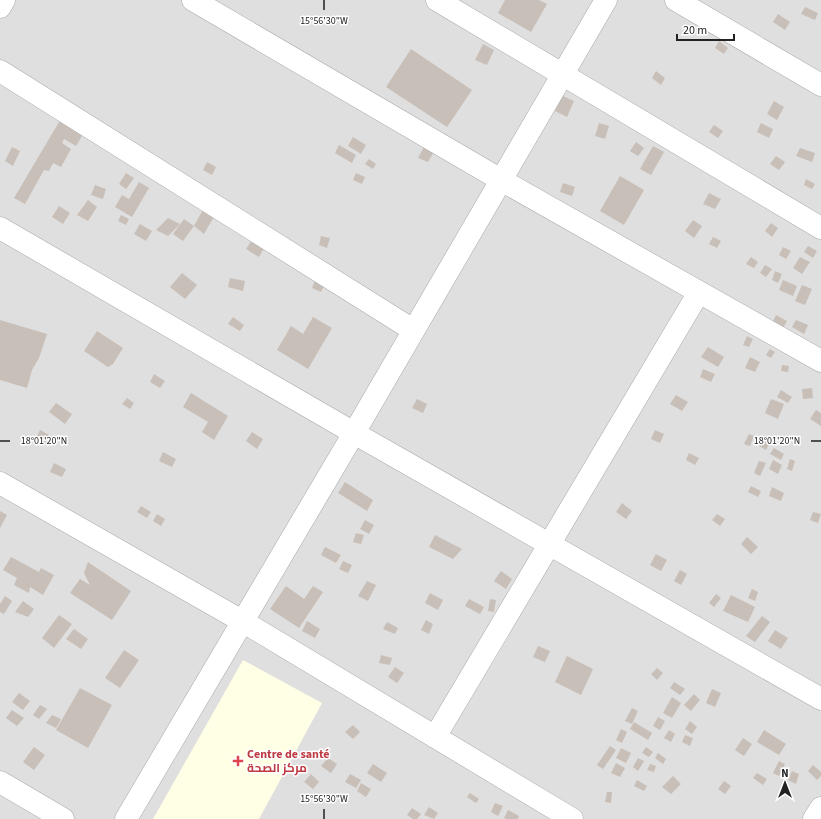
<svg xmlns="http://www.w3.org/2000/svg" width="821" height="819" viewBox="0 0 821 819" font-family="'Source Sans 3',Cairo,sans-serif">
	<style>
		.residential { fill: #e0dfdf }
		.education { fill: #ffffe5 }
		.building { fill: #c7bfb8 }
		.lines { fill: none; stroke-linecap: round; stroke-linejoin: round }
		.minor-casing { stroke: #a9a9a9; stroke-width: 23 }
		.minor { stroke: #fff; stroke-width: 22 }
		.ticks { fill: none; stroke: #222; stroke-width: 1.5 }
		.health-dot { fill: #e0444e; stroke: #fff; stroke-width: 1.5 }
		.labels { text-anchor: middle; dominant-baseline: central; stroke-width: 3; stroke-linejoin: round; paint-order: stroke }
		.health-label { font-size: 12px; font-weight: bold; fill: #be3a42; stroke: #fff; text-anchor: start }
		.ticks-label { font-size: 10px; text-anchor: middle; fill: #222; stroke: #fff; stroke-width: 3; stroke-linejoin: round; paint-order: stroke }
	</style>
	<rect width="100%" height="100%" fill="#f2efe9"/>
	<!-- residential -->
	<path class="residential" d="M0,0H821V819H0Z"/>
	<!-- education -->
	<path class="education" d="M243,660L322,703L259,819H153Z"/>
	<!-- building -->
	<path class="building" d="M505,0H539L547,4L531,32L498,13Z
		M805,7L818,13L815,20L801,14Z
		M778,14L790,22L785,30L773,22Z
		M719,41L728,48L724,54L715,48Z
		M483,44L494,50L487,65L475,60Z
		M411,49L472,90L447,127L386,87Z
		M656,71L665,78L661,85L652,78Z
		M563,96L574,101L567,117L555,111Z
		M774,101L784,107L777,120L767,114Z
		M62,117L85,131L76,146L64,139L62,143L71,149L61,167L53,163L49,171L44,170L25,204L14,198Z
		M599,123L609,126L605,139L595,136Z
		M761,123L773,129L769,138L757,132Z
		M714,125L723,131L718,138L709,132Z
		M353,137L366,145L361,154L348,146Z
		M636,142L644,148L638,156L630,151Z
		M339,145L356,155L352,163L335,153Z
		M425,145L435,150L428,162L418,158Z
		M653,146L664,152L651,175L640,169Z
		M12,147L20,151L13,166L5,161Z
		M800,148L815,153L812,162L796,156Z
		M776,156L785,162L779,170L770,164Z
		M369,159L376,164L373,169L365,164Z
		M207,162L216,167L212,175L203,170Z
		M126,173L134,178L126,189L119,184Z
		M356,173L365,177L362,184L353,180Z
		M620,176L644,190L624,225L600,211Z
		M806,179L815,184L812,189L804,185Z
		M139,182L149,188L132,217L115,207L122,195L129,199Z
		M563,183L575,187L572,196L560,192Z
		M95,185L106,189L103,199L91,195Z
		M709,193L721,199L715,209L703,204Z
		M88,200L97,207L88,221L77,215Z
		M59,206L70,213L63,224L52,217Z
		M204,208L215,215L204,234L194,226Z
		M121,215L129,219L126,225L118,221Z
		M168,218L180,224L168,236L156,230Z
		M184,219L194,226L183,241L173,234Z
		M693,220L702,226L694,238L685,231Z
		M771,223L778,228L772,237L765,231Z
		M140,224L152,231L146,241L134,234Z
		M321,236L330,238L327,248L319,245Z
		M713,237L721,241L717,248L709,244Z
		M252,240L264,248L259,257L246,249Z
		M808,246L817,251L813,258L804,252Z
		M783,247L791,251L786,259L779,255Z
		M751,257L758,262L754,268L746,264Z
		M800,257L810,262L802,274L793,268Z
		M765,265L772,269L766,277L760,273Z
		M775,271L782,274L778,283L772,280Z
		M182,273L197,285L185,299L170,287Z
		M230,278L245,281L243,291L228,287Z
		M316,278L326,282L321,292L312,288Z
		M783,280L797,286L793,296L779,290Z
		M802,285L812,289L805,305L795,301Z
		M776,315L787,321L782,330L771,325Z
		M233,317L244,325L240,331L228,324Z
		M313,317L332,328L308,369L277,350L291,326L303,334Z
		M0,320L47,334L39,358L32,370L27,388L0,380Z
		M796,320L808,325L804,334L792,327Z
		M97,331L123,348L113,364L108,367L84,351Z
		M747,336L753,339L749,347L743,345Z
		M708,347L724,357L718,367L701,357Z
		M770,349L775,352L771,358L766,355Z
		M750,357L760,362L755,372L745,368Z
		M782,365L789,366L788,372L781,371Z
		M703,369L715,374L711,382L700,377Z
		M154,374L165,381L160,388L150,382Z
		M812,388L813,398L803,399L802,389Z
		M781,390L792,397L788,403L777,397Z
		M191,393L228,416L214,440L202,432L208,422L183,407Z
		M676,395L688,402L682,411L670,404Z
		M127,398L134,403L130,409L122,404Z
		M417,399L427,404L423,413L412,408Z
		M771,399L784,404L778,419L765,413Z
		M56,403L72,414L65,424L49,412Z
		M816,410L821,413V426L810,419Z
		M40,430L49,435L45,445L35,440Z
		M655,430L664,434L660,443L651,439Z
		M252,432L263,439L257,449L246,441Z
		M749,434L754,436L750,446L744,444Z
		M763,440L769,444L766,450L759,446Z
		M774,448L784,454L781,460L770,454Z
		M163,452L176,459L172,467L159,461Z
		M689,453L699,458L695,465L686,460Z
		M790,459L795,461L792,471L787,469Z
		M773,460L782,465L778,474L769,469Z
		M759,461L766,463L760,476L754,473Z
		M54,463L66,469L62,477L50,472Z
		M345,482L373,500L367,511L338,493Z
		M751,486L761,491L758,497L748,492Z
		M772,487L784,493L781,501L769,496Z
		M622,503L632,511L626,519L616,512Z
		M141,506L151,512L147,518L137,512Z
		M0,511L7,515L0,528Z
		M813,512L821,514L818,523L810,520Z
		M157,514L165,519L161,526L153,521Z
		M717,514L725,519L720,526L712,520Z
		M365,520L374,525L369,534L360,529Z
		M356,533L364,535L361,544L353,542Z
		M435,535L462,549L453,559L429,547Z
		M747,537L758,547L751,554L741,544Z
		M325,547L341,555L336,563L321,555Z
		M656,554L667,560L661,571L650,565Z
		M11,557L39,572L41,568L54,575L43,595L30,587L29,593L14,585L17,578L3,570Z
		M343,561L352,565L348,573L339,569Z
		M88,562L131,591L112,620L70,593L80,579L90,585L84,573Z
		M680,570L687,574L681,585L674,581Z
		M501,571L512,579L506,589L494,581Z
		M367,581L376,585L368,601L358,596Z
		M286,586L304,599L313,586L323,592L299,628L270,609Z
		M752,589L758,592L755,601L748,598Z
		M430,593L443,600L438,610L425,603Z
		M716,594L721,598L714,607L709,603Z
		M731,595L755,607L748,622L723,611Z
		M5,596L12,601L4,614L0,612V604Z
		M469,599L484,607L480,614L465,606Z
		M490,599L496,600L494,612L488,611Z
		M23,601L34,609L28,617L15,612Z
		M59,615L72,624L54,648L42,638Z
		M762,616L770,622L755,642L746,636Z
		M426,620L433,624L429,634L421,630Z
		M307,621L320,629L315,638L302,631Z
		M387,622L398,628L395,634L383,629Z
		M74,629L88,639L81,649L66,639Z
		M775,630L788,638L781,649L768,641Z
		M538,646L550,651L545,662L533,657Z
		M124,650L139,660L120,688L105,678Z
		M381,655L392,658L390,665L379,663Z
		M567,656L593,669L581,695L555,682Z
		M395,667L404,673L397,683L388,677Z
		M657,668L663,673L657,680L651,674Z
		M674,682L685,689L680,695L670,688Z
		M80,688L112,705L88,748L56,730Z
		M712,689L721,693L715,707L706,703Z
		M19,693L30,701L23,710L12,702Z
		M694,694L700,700L691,711L684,705Z
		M672,697L681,703L672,718L663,713Z
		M40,705L47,709L39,719L33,715Z
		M632,708L638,711L632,724L625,721Z
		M12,710L24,718L17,726L6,718Z
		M52,715L61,719L56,728L46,723Z
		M658,717L665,721L660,730L653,726Z
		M690,721L697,727L692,734L685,729Z
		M634,722L652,733L648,740L630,729Z
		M353,725L360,732L353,739L345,732Z
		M621,729L627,732L622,743L616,740Z
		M669,730L675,734L671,742L664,738Z
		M764,730L786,744L779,755L757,742Z
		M685,735L693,738L690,746L682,742Z
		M743,738L752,744L744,756L735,750Z
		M610,746L616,750L603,769L597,765Z
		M34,747L45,755L34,770L23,762Z
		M646,747L653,752L649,757L642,753Z
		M621,748L631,753L626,763L616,758Z
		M658,753L666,759L663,764L655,758Z
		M328,758L337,764L331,773L321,766Z
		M638,758L644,761L638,771L633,767Z
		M779,761L785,764L779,776L773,773Z
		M616,763L625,768L620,777L611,773Z
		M373,764L387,773L381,782L367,773Z
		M650,764L656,766L654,772L647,770Z
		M813,765L821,772V776L817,780L808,771Z
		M792,771L799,774L796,784L788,780Z
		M757,773L767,779L763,785L753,778Z
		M311,774L319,782L313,789L304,782Z
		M350,774L361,780L356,788L345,782Z
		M673,776L681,784L671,794L662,787Z
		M637,780L647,786L644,791L634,786Z
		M724,781L731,786L725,794L718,789Z
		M361,783L371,789L366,797L357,791Z
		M607,792H612L611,803L605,802Z
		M470,793L479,799L476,803L467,797Z
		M495,803L503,806L498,816L491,812Z
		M429,807L438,813L434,819L424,815Z
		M412,808L421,814L417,819H413L407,815Z
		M508,810L519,816L518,819H507L504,818Z"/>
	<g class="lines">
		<!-- minor casing -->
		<g class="minor-casing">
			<path id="minor" d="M193,0L501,180L821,361
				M437,0L821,228
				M676,0L821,85
				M0,7L4,0
				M0,71L413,330
				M0,228L354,433L821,699
				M0,483L242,621L572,819
				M435,737L699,292
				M0,782L63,819
				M126,819L354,433L606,0
				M814,819L821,808"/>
		</g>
		<!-- minor -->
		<use href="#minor" class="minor"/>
	</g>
	<!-- ticks -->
	<path class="ticks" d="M324,0V10M0,441H10M811,441H821M324,809V819"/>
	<!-- markers -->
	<path class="health-dot" d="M236 755h4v4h4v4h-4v4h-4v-4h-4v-4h4z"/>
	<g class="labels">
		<!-- health labels -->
		<g class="health-label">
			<text x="247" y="754">Centre de santé<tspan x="247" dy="14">مركز الصحة</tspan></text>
		</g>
	</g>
	<g class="ticks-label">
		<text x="324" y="24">15°56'30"W</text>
		<text x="44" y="444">18°01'20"N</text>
		<text x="777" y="444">18°01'20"N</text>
		<text x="324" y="802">15°56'30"W</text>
	</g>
	<!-- north arrow -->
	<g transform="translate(785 783)" stroke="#ffffff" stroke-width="3" paint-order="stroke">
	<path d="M0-3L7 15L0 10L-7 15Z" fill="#222222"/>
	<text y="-6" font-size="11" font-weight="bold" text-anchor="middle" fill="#222222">N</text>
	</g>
	<!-- scale -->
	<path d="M677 34v6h57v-6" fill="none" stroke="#222222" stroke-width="2"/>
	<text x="683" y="34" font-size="12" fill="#222222" stroke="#ffffff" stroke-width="3" paint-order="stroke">20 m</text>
</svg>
